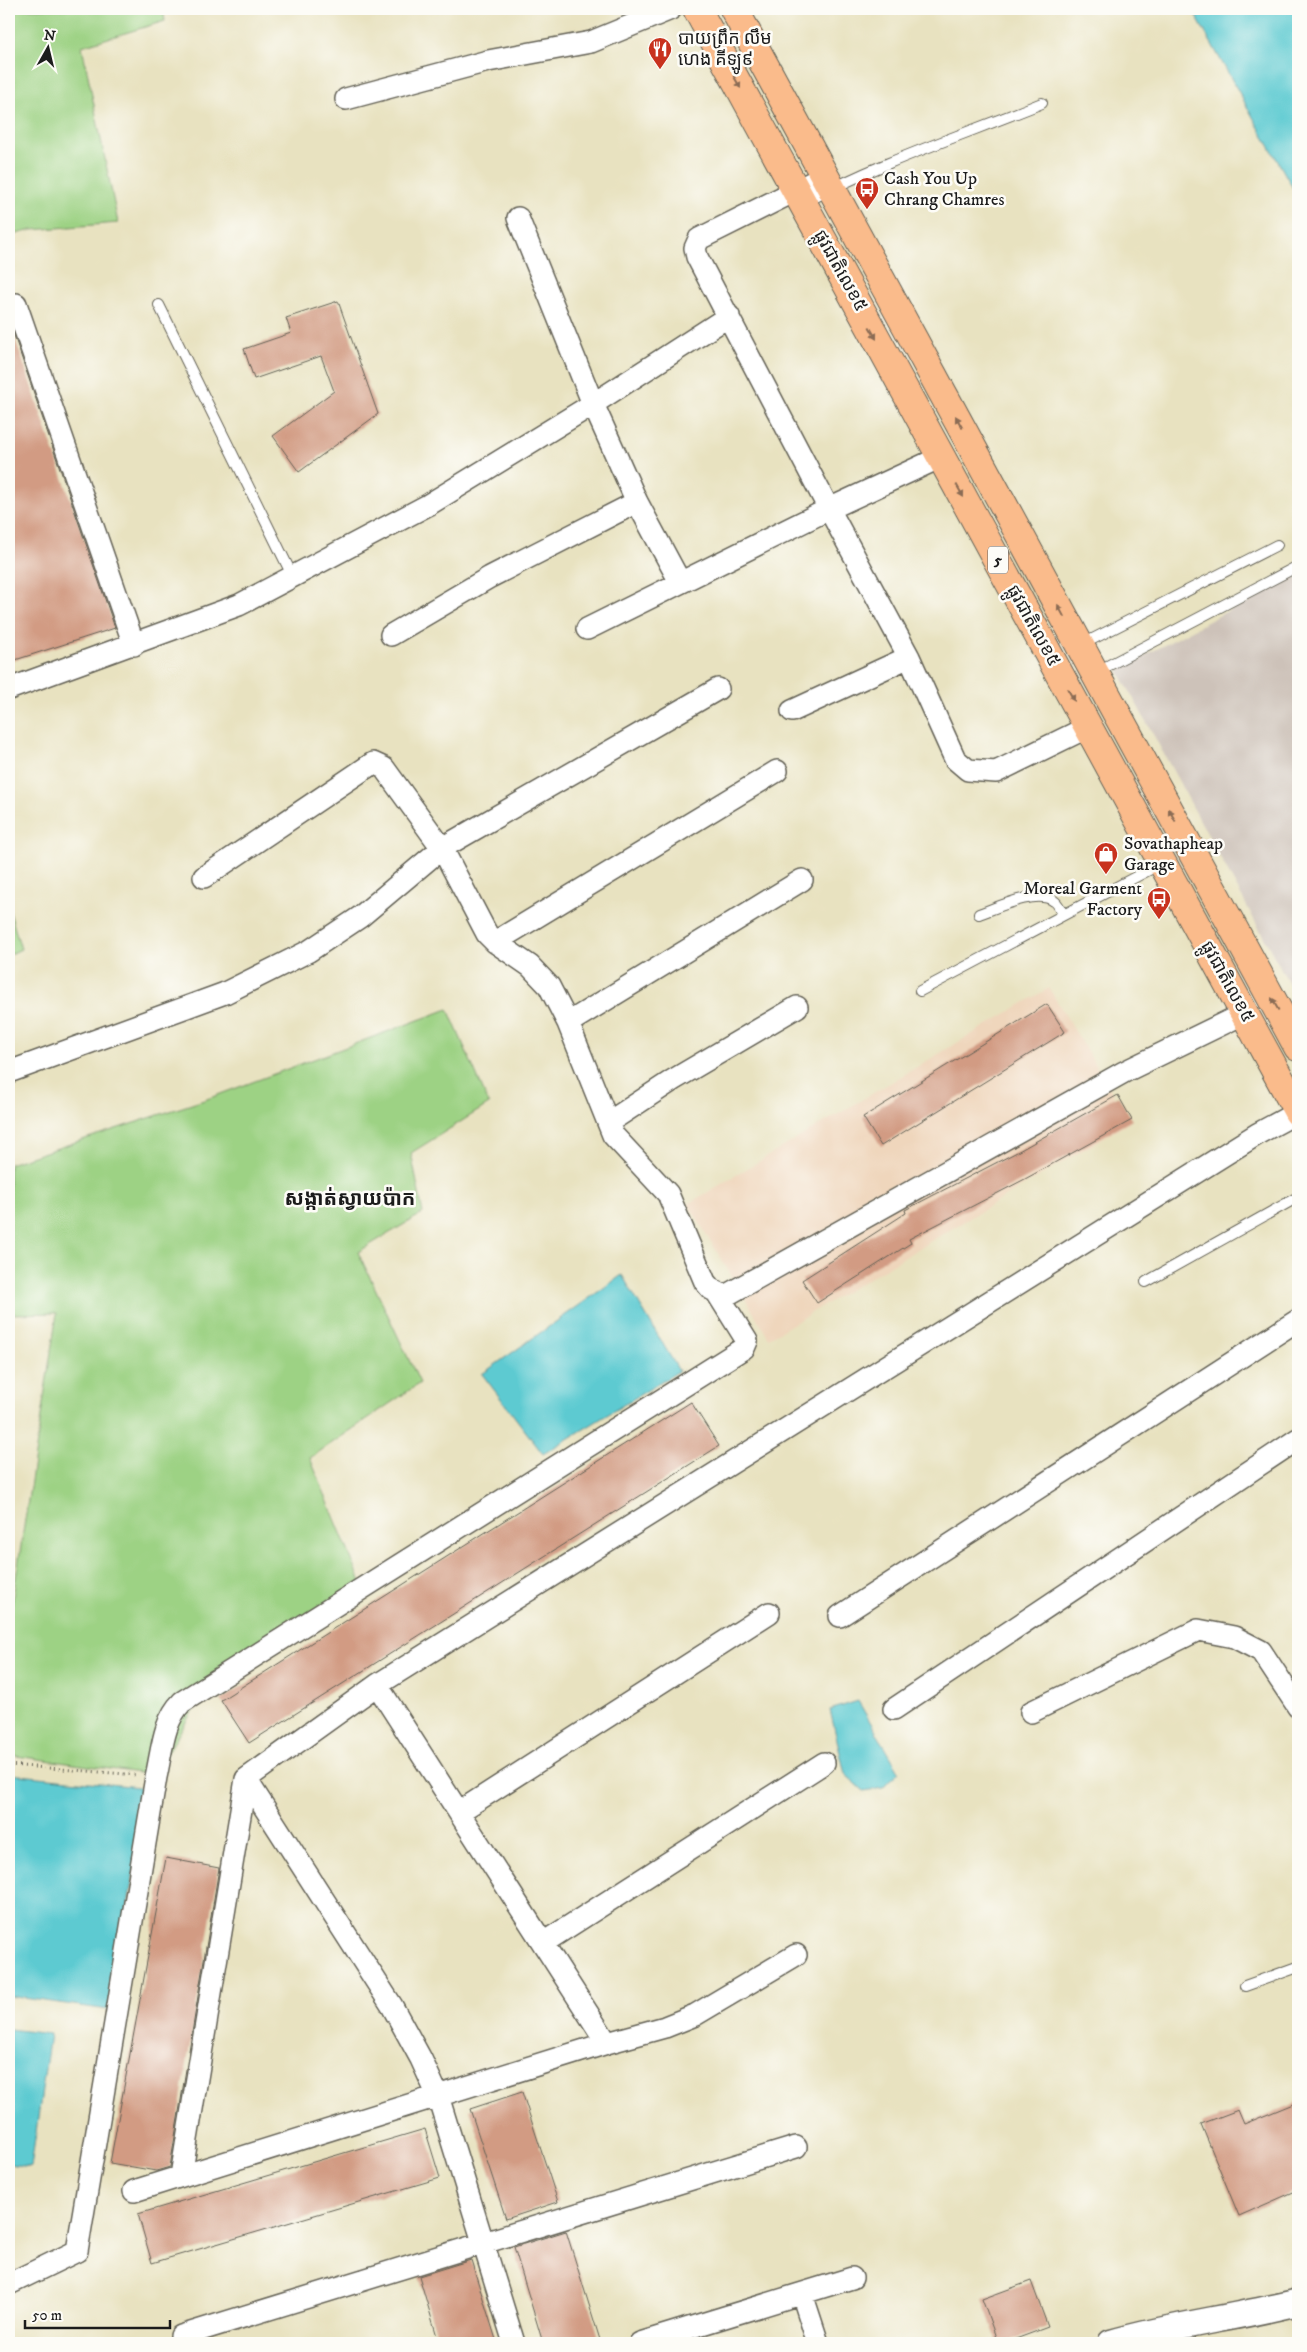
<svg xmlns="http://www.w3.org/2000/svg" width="1307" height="2352" viewBox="0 0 1307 2352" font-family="'IM FELL DW Pica','Noto Sans Khmer',serif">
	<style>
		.built { fill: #efd6bc }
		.industrial { fill: #cdc2b9 }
		.green { fill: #9dd284; stroke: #5c7750 }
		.water { fill: #5dcad1; stroke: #3c7376 }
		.building { fill: #d29b83 }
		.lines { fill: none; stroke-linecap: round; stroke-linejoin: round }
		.service-casing { stroke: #636155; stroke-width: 12 }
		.minor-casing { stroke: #636155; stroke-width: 24 }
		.tertiary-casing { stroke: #636155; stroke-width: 29 }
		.trunk-casing { stroke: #636155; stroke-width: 30 }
		.path { stroke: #636155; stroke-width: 3; stroke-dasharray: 1 4; stroke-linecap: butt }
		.service { stroke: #fff; stroke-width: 10 }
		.minor { stroke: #fff; stroke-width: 21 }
		.tertiary { stroke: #fff; stroke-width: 26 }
		.trunk { stroke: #fabb8b; stroke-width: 28 }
		.oneway { fill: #8b6c54 }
		.labels { text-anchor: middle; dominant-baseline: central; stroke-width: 5; stroke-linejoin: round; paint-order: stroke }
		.shield { fill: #fdfcf7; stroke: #605f5e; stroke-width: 1 }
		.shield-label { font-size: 16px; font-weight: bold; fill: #1c1c1c }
		.poi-label { font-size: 18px; fill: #1c1c1c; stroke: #fdfcf7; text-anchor: start }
		.street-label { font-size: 18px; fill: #1c1c1c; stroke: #fdfcf7 }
		.quarter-label { font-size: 20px; font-weight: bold; fill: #1c1c1c; stroke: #fdfcf7 }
	</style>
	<rect width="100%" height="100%" fill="#fdfcf7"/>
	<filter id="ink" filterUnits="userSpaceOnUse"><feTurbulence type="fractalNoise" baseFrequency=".02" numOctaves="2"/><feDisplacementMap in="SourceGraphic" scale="10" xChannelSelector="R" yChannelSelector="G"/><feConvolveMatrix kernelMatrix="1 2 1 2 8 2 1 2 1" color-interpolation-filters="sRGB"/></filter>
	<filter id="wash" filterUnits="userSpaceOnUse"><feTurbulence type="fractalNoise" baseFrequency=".0096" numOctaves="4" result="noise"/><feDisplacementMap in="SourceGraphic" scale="20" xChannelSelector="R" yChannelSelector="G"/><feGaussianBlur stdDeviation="1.12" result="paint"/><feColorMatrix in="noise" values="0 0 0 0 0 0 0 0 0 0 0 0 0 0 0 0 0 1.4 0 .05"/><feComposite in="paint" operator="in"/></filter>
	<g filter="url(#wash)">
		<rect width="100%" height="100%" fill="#e8e2c0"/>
		<!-- built -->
		<path class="built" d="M1049,988L1130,1122L769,1338L688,1204Z"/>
		<!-- industrial -->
		<path class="industrial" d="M1298,573V1000L1118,670Z"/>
		<!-- green -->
		<path class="green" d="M9,9H163L165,21L82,46L118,223L32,230L9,236Z
			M9,909L21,949L9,955Z
			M448,1009L489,1104L411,1153L423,1213L358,1252L420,1383L310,1458L361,1582L213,1677L154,1775L9,1755V1623L57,1313L9,1314V1164L207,1099Z"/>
		<!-- water -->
		<path class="water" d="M1192,9H1298V197Z
			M622,1275L679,1371L543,1454L482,1374Z
			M858,1701L899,1771L883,1788L864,1791L845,1774L830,1710Z
			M9,1774L149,1788L109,2010L9,1996Z
			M9,2029L50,2034L31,2167L9,2164Z"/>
		<g id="blocks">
			<!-- building -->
			<path class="building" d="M338,301L378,414L299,472L273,436L334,391L321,356L254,379L244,349L291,333L286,318Z
				M9,321L115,628L9,662Z
				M1047,1004L1065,1032L881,1146L863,1117Z
				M1118,1095L1132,1120L1025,1179L909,1239L911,1243L817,1303L802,1280L906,1213L905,1210L1017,1152Z
				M691,1402L719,1446L249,1743L221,1700Z
				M166,1858L219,1868L170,2167L156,2171L110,2163Z
				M522,2092L558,2202L506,2219L470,2109Z
				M1298,2102V2190L1239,2216L1201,2124L1238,2110L1244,2124Z
				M425,2129L440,2178L152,2263L138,2214Z
				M566,2231L601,2343H543L514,2247Z
				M471,2260L497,2343H439L419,2276Z
				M1031,2281L1048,2327L1005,2343H998L982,2299Z"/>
		</g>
	</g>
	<g filter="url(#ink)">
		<use href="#blocks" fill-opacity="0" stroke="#636155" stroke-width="1"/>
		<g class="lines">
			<!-- service casing -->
			<g class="service-casing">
				<path id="service" d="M804,203C880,162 963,135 1042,103
					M159,305L293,577
					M1081,645L1277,545
					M1096,672L1298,566
					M979,914C996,908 1038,888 1054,901C1058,903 1060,909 1063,914
					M920,991L1162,863
					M1146,1282L1298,1197
					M1245,1986L1298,1967"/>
			</g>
			<!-- minor casing -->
			<g class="minor-casing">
				<path id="minor" d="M346,99L488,61L591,42L671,9
					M825,176L699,239L695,248L697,257L829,509L909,657L955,759L968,770L996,772L1088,727
					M518,218L593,404L637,502L680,582
					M9,306L16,304L134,645
					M587,629L829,509L941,457
					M391,635L490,577L637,502
					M9,689L239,605L428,505L593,404L729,316
					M792,711L909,657
					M204,877L373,763L384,768L442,848L487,934L495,942L530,966L549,986L568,1023L613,1135L668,1194L705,1282L711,1289L725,1296L1124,1072L1245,1013
					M495,942L777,771
					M568,1023L802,880
					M9,1072L225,993L309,951L360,917L442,848L718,689
					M609,1122L673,1080L797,1007
					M840,1616L1298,1320
					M377,1685L607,2043
					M894,1709L1298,1439
					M1031,1712L1198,1630L1234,1637L1261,1651L1298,1707
					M459,1812L769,1613
					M543,1943L824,1763
					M181,2176L246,1779
					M134,2191L607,2043L665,2027L695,2015L796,1955
					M9,2284L77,2251L156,1777C162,1751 163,1721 182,1702L744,1348L747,1341L717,1293
					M802,2294L818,2343
					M181,2336L796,2147
					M514,2343L438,2096L421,2059L392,2006L246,1779L377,1685L1259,1133L1298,1112
					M640,2343L852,2278"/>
			</g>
			<!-- tertiary casing -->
			<g class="tertiary-casing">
				<path id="tertiary" d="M1111,2343C1172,2325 1236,2318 1298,2302"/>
			</g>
			<!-- trunk casing -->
			<g class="trunk-casing">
				<path id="trunk" d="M697,9L1298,1112
					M734,9L1298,1047"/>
			</g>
			<!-- path -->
			<path class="path" d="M9,1765L138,1775"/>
			<!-- service -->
			<use href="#service" class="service"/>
			<!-- minor -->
			<use href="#minor" class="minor"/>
			<!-- tertiary -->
			<use href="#tertiary" class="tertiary"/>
			<!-- trunk -->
			<use href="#trunk" class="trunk"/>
		</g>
		<!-- one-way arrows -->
		<defs><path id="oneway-solid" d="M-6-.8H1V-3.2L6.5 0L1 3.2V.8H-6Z" transform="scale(1.25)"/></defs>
		<g class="oneway">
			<use href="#oneway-solid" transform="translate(737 82) rotate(61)"/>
			<use href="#oneway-solid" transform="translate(873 333) rotate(61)"/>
			<use href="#oneway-solid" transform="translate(959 422) rotate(-119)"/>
			<use href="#oneway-solid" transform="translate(960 491) rotate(61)"/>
			<use href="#oneway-solid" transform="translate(1061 611) rotate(-118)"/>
			<use href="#oneway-solid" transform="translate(1071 695) rotate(61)"/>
			<use href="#oneway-solid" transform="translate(1172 815) rotate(-119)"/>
			<use href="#oneway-solid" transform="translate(1275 1004) rotate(-119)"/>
		</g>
	</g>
	<!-- icons -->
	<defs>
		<g id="restaurant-pin" transform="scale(1.25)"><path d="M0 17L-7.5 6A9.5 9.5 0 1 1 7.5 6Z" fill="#c8321e" stroke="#fdfcf7"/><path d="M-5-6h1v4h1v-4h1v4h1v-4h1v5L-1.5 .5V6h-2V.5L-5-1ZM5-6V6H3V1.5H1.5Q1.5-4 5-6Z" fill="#fff"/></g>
		<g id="bus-pin" transform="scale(1.25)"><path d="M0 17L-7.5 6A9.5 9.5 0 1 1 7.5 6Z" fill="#c8321e" stroke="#fdfcf7"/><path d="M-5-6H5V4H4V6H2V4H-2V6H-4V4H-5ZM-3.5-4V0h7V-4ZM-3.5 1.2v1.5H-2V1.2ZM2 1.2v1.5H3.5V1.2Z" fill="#fff"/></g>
		<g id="shop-pin" transform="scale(1.25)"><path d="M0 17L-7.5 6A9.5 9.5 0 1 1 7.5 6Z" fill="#c8321e" stroke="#fdfcf7"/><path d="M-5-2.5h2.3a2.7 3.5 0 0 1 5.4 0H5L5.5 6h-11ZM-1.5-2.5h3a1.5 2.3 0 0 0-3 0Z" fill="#fff"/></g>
	</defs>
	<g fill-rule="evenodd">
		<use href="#restaurant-pin" x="660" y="49"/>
		<use href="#bus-pin" x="867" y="189"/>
		<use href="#shop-pin" x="1106" y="854"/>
		<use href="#bus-pin" x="1159" y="899"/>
	</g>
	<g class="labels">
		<!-- shield labels -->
		<rect class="shield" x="988" y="546.5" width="20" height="27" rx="4"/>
		<g class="shield-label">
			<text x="998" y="560">5</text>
		</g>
		<!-- poi labels -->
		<g class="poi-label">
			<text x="678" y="39">បាយព្រឹក លឹម<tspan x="678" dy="21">ហេង គីឡូ៩</tspan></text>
			<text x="884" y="179">Cash You Up<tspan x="884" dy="21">Chrang Chamres</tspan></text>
			<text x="1124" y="844">Sovathapheap<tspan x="1124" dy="21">Garage</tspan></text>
			<text x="1142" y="889" text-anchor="end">Moreal Garment<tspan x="1142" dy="21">Factory</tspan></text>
		</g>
		<!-- street labels -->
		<g class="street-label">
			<text transform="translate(840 271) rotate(61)">ផ្លូវជាតិលេខ៥</text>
			<text transform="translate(1033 626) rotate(61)">ផ្លូវជាតិលេខ៥</text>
			<text transform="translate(1227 982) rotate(61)">ផ្លូវជាតិលេខ៥</text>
		</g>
		<!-- quarter labels -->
		<g class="quarter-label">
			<text x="350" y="1199">សង្កាត់ស្វាយប៉ាក</text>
		</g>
	</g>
	<!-- margin -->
	<rect width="1307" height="2352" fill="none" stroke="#fdfcf7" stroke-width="30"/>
	<!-- north arrow -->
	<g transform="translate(48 48) rotate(8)" stroke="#fdfcf7" stroke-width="4" paint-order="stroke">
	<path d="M0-4L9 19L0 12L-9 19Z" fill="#1c1c1c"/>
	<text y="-8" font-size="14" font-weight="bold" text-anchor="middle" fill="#1c1c1c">N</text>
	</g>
	<!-- scale -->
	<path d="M25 2320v8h145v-8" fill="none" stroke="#1c1c1c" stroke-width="2.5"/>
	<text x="32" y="2320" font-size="15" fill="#1c1c1c" stroke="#fdfcf7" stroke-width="4" paint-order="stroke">50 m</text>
</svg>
